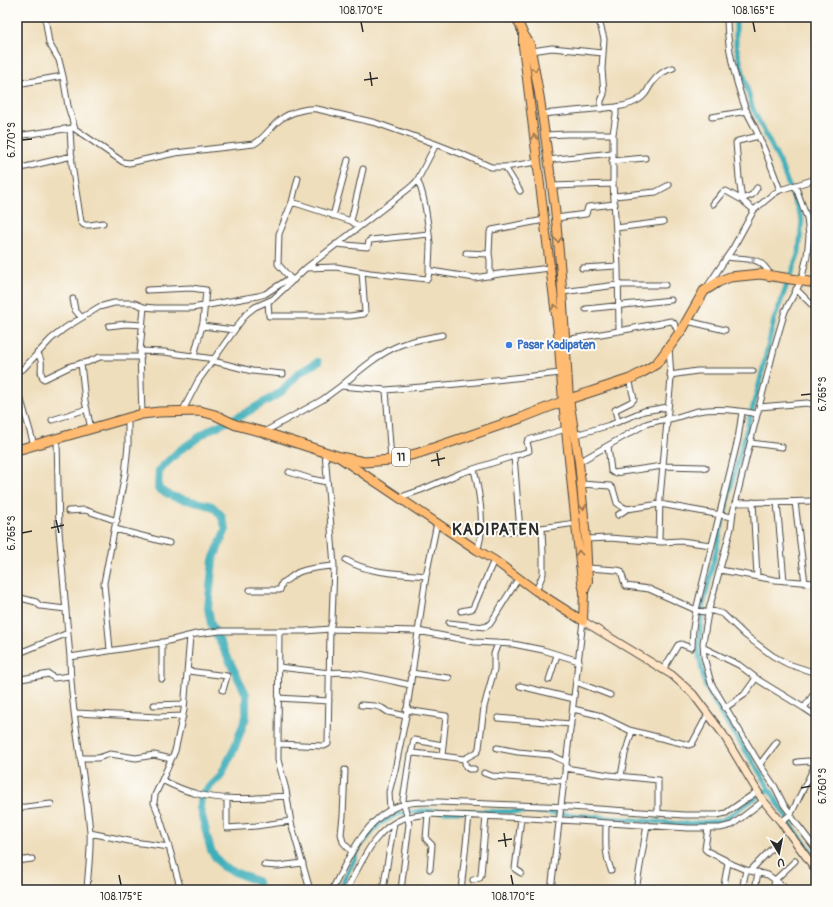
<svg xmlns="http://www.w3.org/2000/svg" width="833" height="907" viewBox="0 0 833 907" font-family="Pangolin,sans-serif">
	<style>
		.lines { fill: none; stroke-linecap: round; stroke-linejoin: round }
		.canal { stroke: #3eaeba; stroke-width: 5 }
		.river { stroke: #3eaeba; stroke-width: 8 }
		.street-casing { stroke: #484641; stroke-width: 7 }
		.secondary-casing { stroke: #484641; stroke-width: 9 }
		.primary-casing { stroke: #484641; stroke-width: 10 }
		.highway-casing { stroke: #484641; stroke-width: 11 }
		.street { stroke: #fff; stroke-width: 5 }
		.secondary { stroke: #ffe4c6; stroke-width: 7 }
		.primary { stroke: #ffbb71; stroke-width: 8 }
		.highway { stroke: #ffbb71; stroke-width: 9 }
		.oneway { stroke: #95734e }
		.oneway2 { stroke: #a0a0a0 }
		.ticks { fill: none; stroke: #2b2b2b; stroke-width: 1.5 }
		.shop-dot { fill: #3f7fe0; stroke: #fdfcf7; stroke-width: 1.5 }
		.labels { text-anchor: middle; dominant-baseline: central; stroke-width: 4; stroke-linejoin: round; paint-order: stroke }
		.shield { fill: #fdfcf7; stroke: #6a6a68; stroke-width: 1 }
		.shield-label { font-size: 11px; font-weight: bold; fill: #2b2b2b }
		.shop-label { font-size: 12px; font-weight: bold; fill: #366cbe; stroke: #fdfcf7; text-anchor: start }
		.district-label { font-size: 16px; font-weight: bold; letter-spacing: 1px; fill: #2b2b2b; stroke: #fdfcf7 }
		.neatline { fill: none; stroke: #2b2b2b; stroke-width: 1.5 }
		.ticks-label { font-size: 10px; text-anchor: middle; fill: #2b2b2b }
	</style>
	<rect width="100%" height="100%" fill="#fdfcf7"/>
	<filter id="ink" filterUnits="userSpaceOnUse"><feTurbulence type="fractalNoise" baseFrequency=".025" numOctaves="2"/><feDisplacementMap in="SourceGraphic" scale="8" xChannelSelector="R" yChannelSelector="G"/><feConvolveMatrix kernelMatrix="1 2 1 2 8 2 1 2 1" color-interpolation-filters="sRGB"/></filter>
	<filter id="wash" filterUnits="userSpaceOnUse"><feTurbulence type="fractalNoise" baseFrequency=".012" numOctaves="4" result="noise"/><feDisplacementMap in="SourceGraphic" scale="16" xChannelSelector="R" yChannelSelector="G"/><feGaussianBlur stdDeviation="0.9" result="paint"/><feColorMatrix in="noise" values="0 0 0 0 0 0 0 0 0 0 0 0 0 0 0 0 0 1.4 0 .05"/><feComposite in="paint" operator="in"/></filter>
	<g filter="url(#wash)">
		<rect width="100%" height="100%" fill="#efdebc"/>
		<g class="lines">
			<!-- canal -->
			<path class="canal" d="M736,17V45L752,107L780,163L802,220L799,252L774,320L760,381L730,490L702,611L698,649L705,685L721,714L754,763L793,828L816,857
				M339,890L361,845L379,824L397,814L421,811L538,812L682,824L721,821L769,789"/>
			<!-- river -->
			<path class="river" d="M260,890L258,882L223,867L211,851L200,808L201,795L221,775L234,749L246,717V694L211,624L208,608L213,560L226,529L221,515L212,506L174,497L158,489L159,470L180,450L211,429L242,415L280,393L299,373L318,362"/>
		</g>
	</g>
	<g filter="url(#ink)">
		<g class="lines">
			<!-- street casing -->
			<g class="street-casing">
				<path id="street" d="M45,17L49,43L59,60L63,76
					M598,17L604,39L602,69L604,94L601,101V109
					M727,17C727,49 735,80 746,110C749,117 753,123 756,130C765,150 773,170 780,190
					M532,51L552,48L603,53
					M17,84L63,76L68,106L75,129L123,162L129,163L175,153L254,144C265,138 271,126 281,119C291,112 306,108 317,109L376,123L436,144
					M616,107C626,106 639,102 645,94C648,91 649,86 652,83C657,76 665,70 673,68
					M542,114L616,107V115L613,134V184L618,266L619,331
					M712,117L747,111
					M70,129L72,165L81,222L84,225H90L103,223
					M545,135L567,134H613
					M17,136L72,128
					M548,160L612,153
					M612,161L645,158
					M505,167L520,191
					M17,169L72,156
					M417,181C424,188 429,231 430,243C430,252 429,262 429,272
					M795,185L807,218L809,236L807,256L801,281L785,311L775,345L755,423L733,512L731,528L708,613L703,643L704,657L711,683L762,768L775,787L784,805L791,814L793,819L816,849
					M552,186L613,184
					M614,196L656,192L669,185
					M742,199L752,195L757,188
					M292,202L351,221L359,227
					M713,204L723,192L726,191L742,200
					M754,210L742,200L739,178L736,143L738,141L759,136
					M333,216L348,160
					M556,218L586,214L588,207L615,204
					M351,221L363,169
					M616,228L663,222
					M336,244L367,247L368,246L369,241L371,240L429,234
					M466,253L489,254L490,232L492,230L544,220
					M489,254L490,260V276
					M727,257C746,260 761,255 770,275
					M307,268L336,267L370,273L427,279L428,278L429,272L431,271L475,278L499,274L550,268
					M582,268L618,266
					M290,278L278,264L279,234L292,202L298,178
					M707,287L733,248L754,210L772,195L780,190L816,179
					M796,289L816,309
					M147,290L191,288L206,290L203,322L194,356
					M562,292L617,285H665
					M73,299L75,310L81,317
					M268,302L269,316H350L364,314L365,312L362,272
					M586,309L671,300
					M687,321L725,330
					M109,326L126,324L143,325
					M202,326L234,330
					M565,340L619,331L671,321L674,323L679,334
					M140,351L164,352L214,359
					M37,353C46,363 37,372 44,379L71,366L88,362L100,357H141
					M213,361L252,371L283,374
					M81,363L85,401L91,429
					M17,371L23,369L51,339L65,328L99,307L114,303H134L144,307L155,308H192L258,296L265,294L290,278L294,280
					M670,375L697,371H753
					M341,386C359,371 378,354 400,345C413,340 428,338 442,335
					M386,390L391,460
					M21,400L34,445
					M759,407L807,403L816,405
					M182,412L198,381L246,314L255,307L273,299L306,268L412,186L417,181L436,144L464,155L491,167H505L537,162
					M142,414L140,351L144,307
					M52,420L87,409
					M618,422L615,410L631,402L634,399L629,379
					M264,432L322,400L341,386L386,390L457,384L561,373
					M575,435L610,425L644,411L668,407
					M57,439L59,531L70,657L160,643L196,634L220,631H305L330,629L418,631L475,642L513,644L543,650L579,661
					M751,443L782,447
					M608,446L611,471L614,473L663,466L704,467L706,468
					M514,456L529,451L527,442L528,440L566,429
					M579,462L646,424C655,421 664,420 674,418C682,416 689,413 698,411C717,408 738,410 757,414
					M474,469C479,491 486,530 477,550
					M289,472L311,479L327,482
					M581,484L610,486L613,489L617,503L621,506L627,509L660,504L732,517
					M398,498L421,490L461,473L514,456L520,531L576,523
					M753,502L757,576
					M777,502L784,581
					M795,502L805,583
					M735,503L812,501
					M68,511L85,510L117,521
					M618,515L627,509
					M115,529L169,543
					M501,532L520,531
					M586,539L609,538L662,542L681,541L711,545
					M659,541L660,498L671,378L669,347
					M346,560C370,574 398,573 426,576
					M587,568L617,570L621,571L625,585L626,586L649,589L696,610L708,613
					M720,570L775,580L815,583
					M250,590H280L282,583C288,580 293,575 299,572C309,568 322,567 334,566
					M536,591L543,574V553L542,528
					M17,597L36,602L40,606L66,609
					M709,610L723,614L745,635L773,656L788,664L816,673
					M461,611L471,609L473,608L494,560
					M449,623L485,627L490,624L518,579
					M190,636L184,710L175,751L162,780C172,785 182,790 194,793C224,802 256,798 287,796
					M704,648L739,665L760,681L804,708L813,695H816
					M110,650L104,583L125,474L128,445V418
					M17,654L68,633
					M70,657C71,716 85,774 90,832C91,851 88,871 87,890
					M279,667L330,673C348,669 391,681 410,685
					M663,670L678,645L681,644L691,648L692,647L693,628L696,610L738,439L742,412
					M188,671L227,676L223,690
					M411,673L449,678
					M21,679L49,674L54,678L70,676
					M162,679V642
					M549,680L557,655
					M576,682L610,695
					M520,686L574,699
					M278,698L329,701
					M154,705L184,704
					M361,705L375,706L382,708L388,712L406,716
					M725,708L744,695L756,678
					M804,708L816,716
					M573,709L598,715L629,730L689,745L692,744L708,714
					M406,710L446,716L442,756L464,759
					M75,713L159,717L183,716
					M498,718L571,724
					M278,744L279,631
					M497,748L518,752L551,755L566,762
					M411,754L414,740L443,745
					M80,758H98L110,754L136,758L154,755L171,759
					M797,762L808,761L816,764
					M760,764L777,742
					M565,768L609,775L658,780V814
					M474,769H469L466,767L464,759L477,752L479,748L484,707L494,670V654L498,643
					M345,770L343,816L341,834L343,842L351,851
					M484,773L492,776L564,781
					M621,776L625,754L632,731
					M809,779L816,782
					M162,780L155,795L154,803L159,815L169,847L181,890
					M227,798V828L256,826L291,821
					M17,808L51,804
					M390,811L389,792L395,770L406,716L426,576L437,523
					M428,814L426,839L432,845L430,869
					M521,818L515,869L521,873
					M781,822L791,814L816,763
					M606,823C606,840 604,853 611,870
					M708,828L705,849L707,851L725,860L728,863L723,890
					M90,833L134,842L169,847
					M17,861L32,859
					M727,862L746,870L768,875L782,885
					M264,865L278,866L303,863
					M750,871L776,844
					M473,880L480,878L481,875L486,816
					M310,890L291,823L286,790L278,760V744L324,746L328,744L330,629L332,621L334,566L325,452
					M332,890C348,859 367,813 405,804C416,801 428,802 439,802L570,807L684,815H717L726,813L758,791
					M346,890C361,865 373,829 404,818C412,816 420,815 428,814L529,818L688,828H720L732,825L763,801
					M383,890L394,823
					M401,890L409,824L403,800L410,755L413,753L442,756
					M461,890L469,816
					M551,890L583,621
					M636,890L647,825
					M742,890L746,870
					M755,890L758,872
					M773,890L775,880L795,861"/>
			</g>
			<!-- secondary casing -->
			<g class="secondary-casing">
				<path id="secondary" d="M583,621L672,675L693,694L723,734L762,799L781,822L816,870"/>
			</g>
			<!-- primary casing -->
			<g class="primary-casing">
				<path id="primary" d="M516,17L523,33L530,44L540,99L555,208L561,274L569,399L579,462L586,539L588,581L584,592
					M523,33V46L558,332L563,402L582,582L584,592L583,621
					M340,458L477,550L494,560L536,591L583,621"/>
			</g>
			<!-- highway casing -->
			<g class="highway-casing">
				<path id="highway" d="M17,450L142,414L159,412L200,411L215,415L236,425L263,432L340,457L364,462L391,460L419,453L521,418L569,399L630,379L643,372L656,364L661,358L683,328L704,291L718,282L730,277L760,274L816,283"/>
			</g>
			<!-- street -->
			<use href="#street" class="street"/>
			<!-- secondary -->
			<use href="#secondary" class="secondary"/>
			<!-- primary -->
			<use href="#primary" class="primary"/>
			<!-- highway -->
			<use href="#highway" class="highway"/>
		</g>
		<!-- one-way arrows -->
		<defs><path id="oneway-chevron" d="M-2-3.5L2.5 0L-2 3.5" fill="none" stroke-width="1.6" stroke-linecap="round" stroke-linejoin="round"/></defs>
		<g class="oneway">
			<use href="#oneway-chevron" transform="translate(535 69) rotate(80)"/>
			<use href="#oneway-chevron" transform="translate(534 137) rotate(-96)"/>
			<use href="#oneway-chevron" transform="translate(558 240) rotate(85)"/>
			<use href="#oneway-chevron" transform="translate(555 307) rotate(-97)"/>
			<use href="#oneway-chevron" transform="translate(583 507) rotate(84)"/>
			<use href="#oneway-chevron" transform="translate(579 553) rotate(-95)"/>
		</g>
		<use class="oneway2" href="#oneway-chevron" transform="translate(752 260) rotate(8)"/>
	</g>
	<!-- ticks -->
	<path class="ticks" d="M361,22L363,32M753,22L755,32M370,72L372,86M364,80L378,78M22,140L32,139M801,395L811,394M437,453L439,466M431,461L445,458M56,520L59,533M51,528L64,525M22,533L32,531M801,788L811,786M504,833L506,847M498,841L512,839M119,875L121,885M511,875L513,885"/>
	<!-- markers -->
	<circle class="shop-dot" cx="509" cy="345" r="4"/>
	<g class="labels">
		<!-- shield labels -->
		<rect class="shield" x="392" y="448" width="18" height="18" rx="3"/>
		<g class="shield-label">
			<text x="401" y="457">11</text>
		</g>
		<!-- shop labels -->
		<g class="shop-label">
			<text x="517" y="345">Pasar Kadipaten</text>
		</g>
		<!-- district labels -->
		<g class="district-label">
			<text x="496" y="530">KADIPATEN</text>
		</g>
	</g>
	<!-- margin -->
	<rect width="833" height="907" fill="none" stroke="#fdfcf7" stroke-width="44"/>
	<!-- north arrow -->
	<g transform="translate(779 853) rotate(170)" stroke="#fdfcf7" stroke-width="3" paint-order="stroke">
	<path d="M0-3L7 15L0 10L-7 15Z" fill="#2b2b2b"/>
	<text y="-6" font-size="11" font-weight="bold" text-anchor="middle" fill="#2b2b2b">U</text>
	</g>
	<rect x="22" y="22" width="789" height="863" class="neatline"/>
	<g class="ticks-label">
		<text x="361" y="14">108.170°E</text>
		<text x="753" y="14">108.165°E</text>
		<text transform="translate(11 140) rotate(-90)" y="4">6.770°S</text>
		<text transform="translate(822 394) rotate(-90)" y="4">6.765°S</text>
		<text transform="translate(11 533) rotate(-90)" y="4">6.765°S</text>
		<text transform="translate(822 786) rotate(-90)" y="4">6.760°S</text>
		<text x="121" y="900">108.175°E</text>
		<text x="513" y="900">108.170°E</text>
	</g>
</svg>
